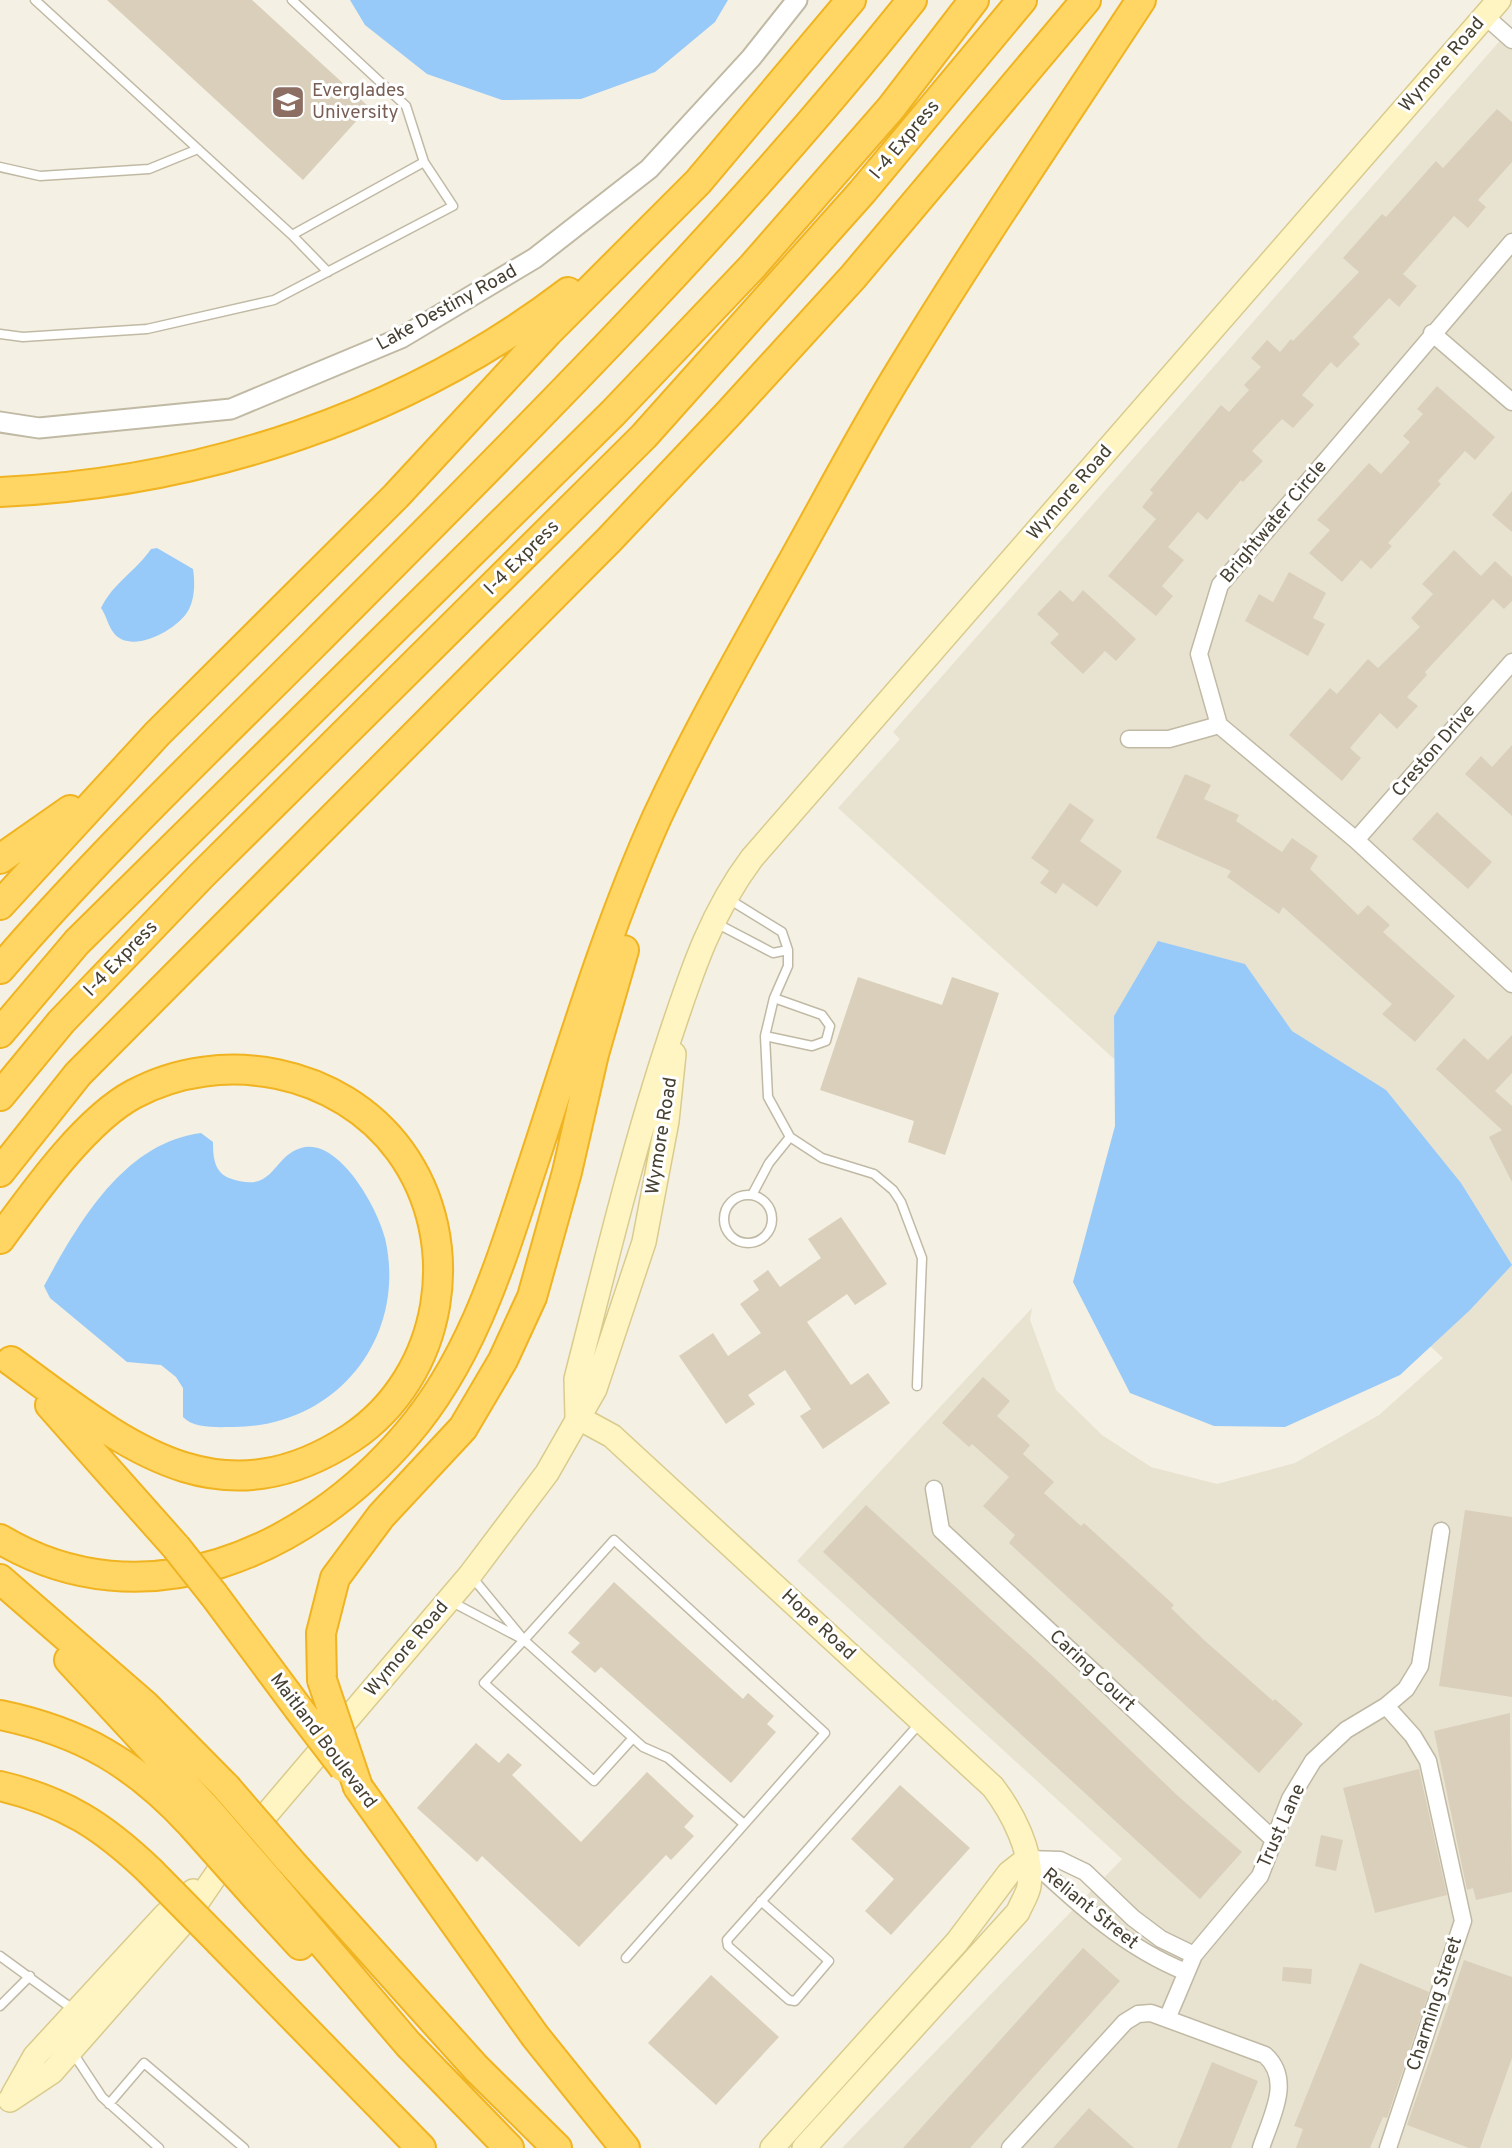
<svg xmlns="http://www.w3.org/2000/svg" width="1512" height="2148" viewBox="0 0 1512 2148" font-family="Overpass,sans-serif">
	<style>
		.residential { fill: #e8e3d0 }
		.water { fill: #97caf9 }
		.building { fill: #dacfba }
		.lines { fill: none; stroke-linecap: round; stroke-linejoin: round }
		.service-casing { stroke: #c0b9a4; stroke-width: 11 }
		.minor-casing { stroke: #c0b9a4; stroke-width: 19 }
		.tertiary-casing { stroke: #c0b9a4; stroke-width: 23 }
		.secondary-casing { stroke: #d9cb8d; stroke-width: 26 }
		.motorway-casing { stroke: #f0b321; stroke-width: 32 }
		.service { stroke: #fff; stroke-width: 8 }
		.minor { stroke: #fff; stroke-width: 16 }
		.tertiary { stroke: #fff; stroke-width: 19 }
		.secondary { stroke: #fff5c2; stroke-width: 23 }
		.motorway { stroke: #ffd663; stroke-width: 28 }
		.motorway-bridge-casing { stroke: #f0b321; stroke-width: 32; stroke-linecap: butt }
		.motorway-bridge { stroke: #ffd663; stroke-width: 28 }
		.labels { text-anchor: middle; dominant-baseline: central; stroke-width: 6; stroke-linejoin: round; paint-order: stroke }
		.street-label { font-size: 19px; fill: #464032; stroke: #fff }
		.education-label { font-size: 19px; fill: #785e54; stroke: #fff; text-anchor: start }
	</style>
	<rect width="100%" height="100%" fill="#f4f0e3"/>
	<!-- residential -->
	<path class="residential" d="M1512,27V2148H842L1122,1859L797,1561L1032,1308L1030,1320L1056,1390L1102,1435L1151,1467L1217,1484L1295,1463L1379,1415L1443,1358L838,808L900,739L893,732Z"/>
	<!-- water -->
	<path class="water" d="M350,0H728L715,22L655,72L581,99L502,100L427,74L365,25Z
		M157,548L193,569C195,582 195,599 188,611C177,630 130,656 113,632C108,625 106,615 101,608C113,583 136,571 151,549Z
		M1158,941L1245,964L1292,1031L1386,1090L1461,1183L1512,1265L1470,1310L1400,1375L1285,1427L1214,1426L1130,1393L1073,1282L1115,1126L1114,1016Z
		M201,1133L213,1142C213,1156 214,1172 229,1178C275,1195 271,1157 301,1148C339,1137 378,1209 385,1238C408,1338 336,1427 234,1427C219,1427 194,1429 183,1417V1388L176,1377L161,1365L127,1362L50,1298L44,1286C78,1224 123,1143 201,1133Z"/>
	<!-- building -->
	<path class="building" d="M107,0H252L369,107L303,180Z
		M1497,109L1512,122V162L1478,200L1486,207L1468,228L1454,216L1403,274L1417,286L1399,307L1389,298L1353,337L1360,344L1337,368L1331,362L1302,395L1314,405L1293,428L1282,419L1252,451L1263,461L1243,482L1241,480L1207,520L1198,512L1168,547L1184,560L1162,586L1173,596L1156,616L1108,576L1156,519L1142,507L1153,493L1150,490L1221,405L1229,412L1249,390L1244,385L1261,367L1251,358L1267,340L1280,352L1291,339L1293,341L1359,272L1343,258L1382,214L1386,217L1436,161L1443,168Z
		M1437,386L1495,437L1475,460L1465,451L1438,481L1441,484L1388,543L1392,546L1371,569L1361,560L1342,582L1309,553L1330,530L1317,520L1369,463L1381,474L1410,442L1403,436L1423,414L1417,409Z
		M1512,491V532L1492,515Z
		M1454,550L1481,576L1495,561L1512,577V601L1504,609L1493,599L1425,672L1427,675L1407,697L1418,706L1397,729L1380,713L1350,748L1361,758L1342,781L1289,735L1330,688L1337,694L1368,659L1378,668L1420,627L1411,618L1433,594L1422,584Z
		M1289,572L1326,593L1313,618L1325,624L1308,656L1245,621L1259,594L1273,602Z
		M1060,590L1073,602L1083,590L1136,639L1116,661L1105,651L1083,674L1050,643L1059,634L1037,614Z
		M1512,745V816L1465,774L1481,756L1492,767Z
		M1185,774L1211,785L1204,799L1239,815L1236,821L1282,852L1292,838L1318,856L1310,869L1358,915L1368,905L1390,925L1383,932L1455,996L1415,1042L1382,1014L1392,1004L1283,907L1279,914L1227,877L1231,871L1156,838Z
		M1070,803L1094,820L1080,841L1122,871L1097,907L1063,883L1056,894L1040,883L1049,871L1031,858Z
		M1437,812L1492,862L1468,889L1412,839Z
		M858,977L942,1005L952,977L999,993L945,1155L908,1142L914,1121L820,1090Z
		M1512,1035V1073L1495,1091L1512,1106V1182L1489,1137L1502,1130L1436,1069L1464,1038L1488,1060Z
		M841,1217L887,1284L855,1305L847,1294L807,1322L851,1385L868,1373L890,1403L823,1449L800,1416L811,1409L785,1370L748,1395L755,1404L726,1424L679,1356L713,1333L728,1356L761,1333L740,1304L759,1290L753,1281L768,1270L780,1287L821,1258L808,1239Z
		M983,1377L1010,1401L997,1416L1030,1445L1023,1454L1054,1482L1044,1493L1081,1526L1084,1523L1174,1605L1171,1608L1204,1640L1273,1701L1275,1699L1303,1724L1259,1773L1009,1543L1015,1535L983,1506L1009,1477L972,1444L969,1447L942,1423Z
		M866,1505L1052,1675L1178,1796L1242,1852L1200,1899L823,1552Z
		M1465,1510L1512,1517V1697L1439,1686Z
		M614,1582L743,1699L748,1693L774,1716L767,1724L776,1732L731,1783L601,1667L595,1673L571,1652L580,1643L568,1633Z
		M1510,1713L1512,1892L1476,1900L1473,1888L1467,1890L1434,1731Z
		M476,1743L499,1763L508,1753L522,1765L512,1775L581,1842L647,1772L694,1816L684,1827L694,1836L671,1860L666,1855L579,1947L482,1856L477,1862L417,1808Z
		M1419,1769L1447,1895L1375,1913L1343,1788Z
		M900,1785L970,1848L891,1935L865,1911L894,1879L851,1839Z
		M1321,1835L1343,1840L1336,1871L1315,1866Z
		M1083,1948L1120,1981L970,2148H903Z
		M1464,1960L1512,1977V2058L1480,2148H1469L1407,2125Z
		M1360,1963L1429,1992L1387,2118L1383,2117L1370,2148H1296L1303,2129L1294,2126Z
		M1283,1967L1312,1969L1311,1984L1282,1981Z
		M711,1975L779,2037L716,2105L648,2043Z
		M1212,2062L1258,2081L1231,2148H1177Z
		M1089,2108L1134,2148H1053Z"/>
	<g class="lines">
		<!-- service casing -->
		<g class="service-casing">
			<path id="service" d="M292,0L406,106L424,162
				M0,167L40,176L149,169L198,149
				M292,235L328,272
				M0,334L23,337L147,329L274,300L453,206L424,162L292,235L35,0
				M714,922L773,953L788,950L782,932L727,898
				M788,950V966L774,998L765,1036L768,1097L790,1137L822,1158L874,1174L893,1190L901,1202L922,1258L917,1386
				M765,1036L812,1046L826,1041L830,1026L822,1015L774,998
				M724 1219a24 24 0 1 1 48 0a24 24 0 1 1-48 0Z
				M752,1195L769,1163L790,1137
				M472,1577L524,1640L614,1540L825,1733L626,1958
				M450,1601L524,1640L643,1747L668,1758L744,1824
				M524,1640L484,1683L594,1781L633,1738
				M761,1901L829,1961L795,2001L789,2000L728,1946L727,1940L920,1723
				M0,1956L74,2010
				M0,2006L30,1976
				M73,2053L102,2097L159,2148
				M109,2104L144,2063L244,2148"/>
		</g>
		<!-- minor casing -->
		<g class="minor-casing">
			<path id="minor" d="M1485,16L1512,40
				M1512,242L1220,585L1199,654L1219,725L1356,840L1512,984
				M1432,333L1512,402
				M1129,739H1169L1219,725
				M1356,840L1512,662
				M934,1489L941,1530L1274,1840
				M1386,1706L1413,1736L1428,1761L1463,1921L1388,2148
				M1027,1859L1060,1860L1085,1872L1133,1918L1161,1939L1194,1955
				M1032,1861C1079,1905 1126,1948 1186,1972
				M1167,2019L1194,1955L1260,1876L1290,1799L1313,1761L1346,1730L1386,1706L1406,1689L1420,1666L1441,1531
				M1010,2148L1125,2022L1138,2014L1151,2013L1265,2055C1293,2080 1271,2117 1261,2148"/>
		</g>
		<!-- tertiary casing -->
		<g class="tertiary-casing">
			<path id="tertiary" d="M0,422L39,428L231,409L401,338L535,258L649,169L751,58L797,0"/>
		</g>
		<!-- secondary casing -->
		<g class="secondary-casing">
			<path id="secondary" d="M577,1417L576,1379C605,1266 632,1152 669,1040C691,974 710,914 752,858L1499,0
				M577,1417L612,1436L993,1787C1012,1812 1034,1853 1029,1886C1028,1894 1021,1904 1018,1912L804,2148
				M13,2095L35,2056L165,1915L193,1891
				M10,2100L52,2072L183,1923L220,1869L470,1575L547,1473L595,1389L644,1242L667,1121L674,1054
				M772,2148L957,1942L1009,1873L1027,1859"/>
		</g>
		<!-- motorway casing -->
		<g class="motorway-casing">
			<path id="motorway" d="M0,492C202,483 406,416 568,292
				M0,859L70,810
				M0,905L157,734L396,496L548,332L698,182L851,0
				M0,969C99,854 209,749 316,642C522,435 730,229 912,0
				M0,1033L77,942L613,413L752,267L891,108L974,0
				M0,1096L61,1022L201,876L644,436L862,192L1022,0
				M0,1172L78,1074L609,540L728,414L853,277L1086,0
				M0,1239C33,1194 85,1120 134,1094C222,1047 340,1069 400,1151C466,1242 444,1376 351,1438C215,1527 120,1440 11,1361
				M50,1405L176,1547
				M0,1539C144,1625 306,1553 407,1434C474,1356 502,1257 534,1161C572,1046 607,928 657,817C695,735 740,656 784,577C823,508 860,436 902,368C978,243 1061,122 1141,0
				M0,1579L145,1705L226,1787
				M214,1595L298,1708
				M69,1660L206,1808
				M322,1680L321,1633L335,1578L381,1516L463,1428L503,1360L532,1297L567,1172L594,1054L624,950
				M0,1715C82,1732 136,1764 192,1825
				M0,1786C64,1801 103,1826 150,1871
				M358,1787L535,2036L625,2148
				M290,1861L476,2068L557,2148
				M271,1883L408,2044L509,2148
				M257,1898L300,1945
				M220,1942L421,2148"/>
		</g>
		<!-- service -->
		<use href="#service" class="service"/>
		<!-- minor -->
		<use href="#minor" class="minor"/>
		<!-- tertiary -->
		<use href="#tertiary" class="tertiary"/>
		<!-- secondary -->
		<use href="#secondary" class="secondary"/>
		<!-- motorway -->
		<use href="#motorway" class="motorway"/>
		<!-- motorway-bridge casing -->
		<g class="motorway-bridge-casing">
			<path id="motorway-bridge" d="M176,1547L214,1595
				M322,1680L358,1787
				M298,1708L344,1768
				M226,1787L290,1861
				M206,1808L271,1883
				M192,1825L257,1898
				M150,1871L220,1942"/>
		</g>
		<!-- motorway-bridge -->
		<use href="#motorway-bridge" class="motorway-bridge"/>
	</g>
	<!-- icons -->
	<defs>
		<g id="university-square" transform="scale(1.75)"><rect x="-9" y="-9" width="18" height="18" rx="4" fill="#8d6e63" stroke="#fff"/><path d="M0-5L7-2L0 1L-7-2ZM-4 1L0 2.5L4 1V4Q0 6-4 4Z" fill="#fff"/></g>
	</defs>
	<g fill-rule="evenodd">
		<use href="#university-square" x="288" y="102"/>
	</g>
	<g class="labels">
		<!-- street labels -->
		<g class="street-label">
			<text transform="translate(1442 65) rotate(-49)">Wymore Road</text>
			<text transform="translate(905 140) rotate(-50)">I-4 Express</text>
			<text transform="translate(447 308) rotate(-29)">Lake Destiny Road</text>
			<text transform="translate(1070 493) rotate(-49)">Wymore Road</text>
			<text transform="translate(1274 522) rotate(-50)">Brightwater Circle</text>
			<text transform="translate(522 558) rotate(-45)">I-4 Express</text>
			<text transform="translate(1434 751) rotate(-49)">Creston Drive</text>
			<text transform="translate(121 959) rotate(-46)">I-4 Express</text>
			<text transform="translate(662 1136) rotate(-81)">Wymore Road</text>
			<text transform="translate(818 1625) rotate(43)">Hope Road</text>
			<text transform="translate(407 1649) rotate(-50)">Wymore Road</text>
			<text transform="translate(1092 1671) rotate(43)">Caring Court</text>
			<text transform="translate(323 1741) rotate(53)">Maitland Boulevard</text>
			<text transform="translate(1282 1826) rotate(-66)">Trust Lane</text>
			<text transform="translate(1090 1909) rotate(39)">Reliant Street</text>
			<text transform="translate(1435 2004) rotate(-72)">Charming Street</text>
		</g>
		<!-- education labels -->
		<g class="education-label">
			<text x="312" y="91">Everglades<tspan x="312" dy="22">University</tspan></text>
		</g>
	</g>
</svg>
